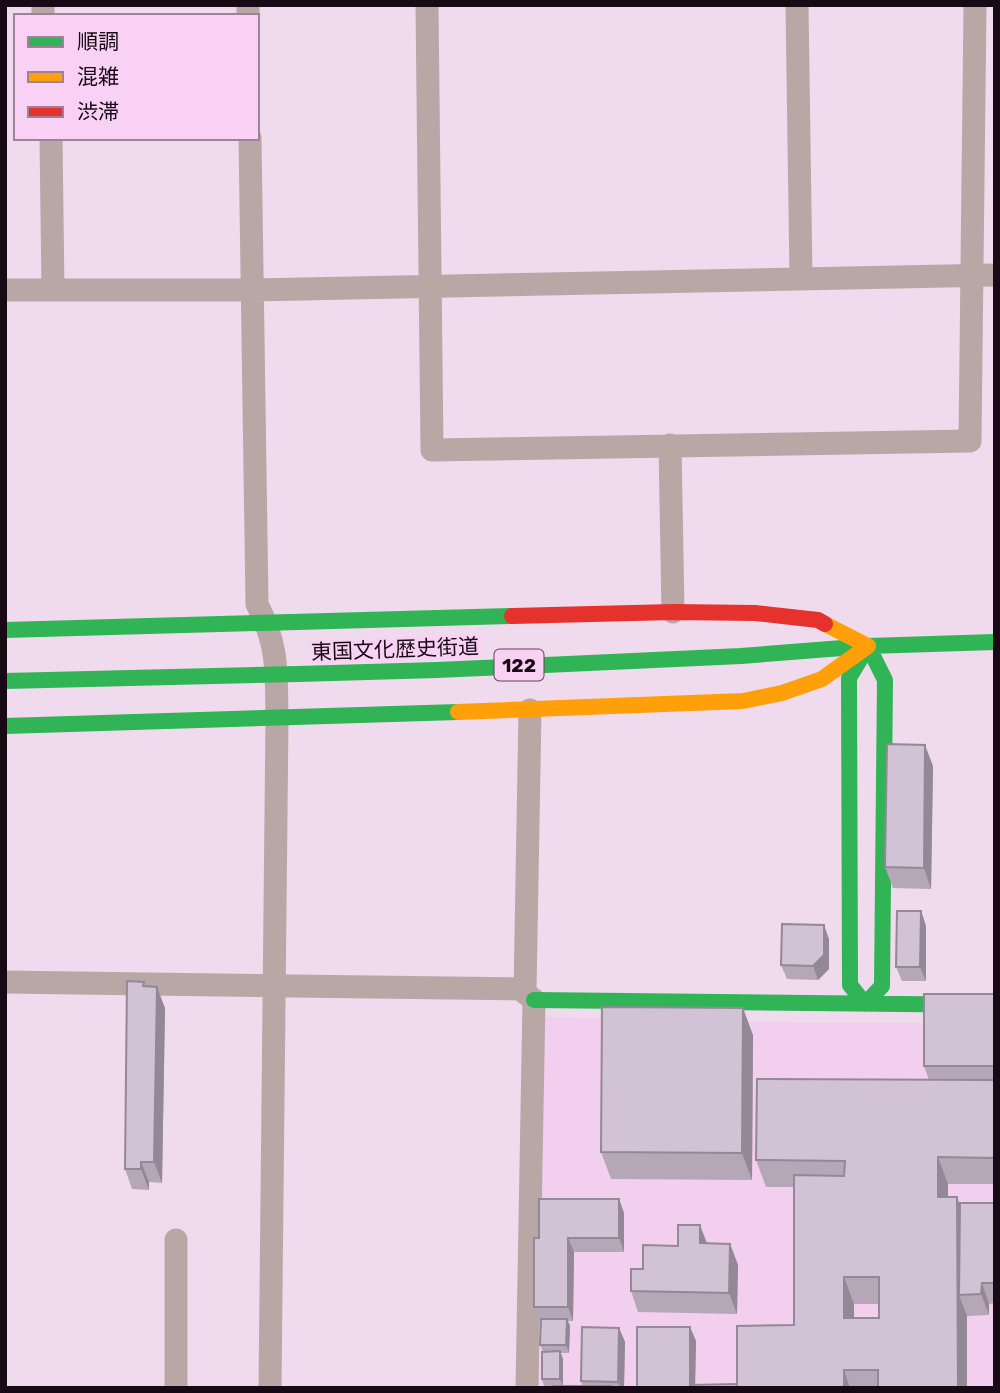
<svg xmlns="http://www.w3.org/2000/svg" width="1000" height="1393" viewBox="0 0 1000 1393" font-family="Rubik,'Noto Sans JP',sans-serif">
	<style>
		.built { fill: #f2cfee }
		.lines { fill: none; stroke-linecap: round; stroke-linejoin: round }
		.street { stroke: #b9a7a6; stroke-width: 23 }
		.fast { stroke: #30b455; stroke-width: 16 }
		.slow { stroke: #ff9f0a; stroke-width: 16 }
		.jam { stroke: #e5322d; stroke-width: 16 }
		.fast-bridge { stroke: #30b455; stroke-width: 16 }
		.wall { fill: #b5a7b7; fill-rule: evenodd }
		.shaded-wall { fill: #938895 }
		.building { fill: #d2c2d5; stroke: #938895; stroke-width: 2; fill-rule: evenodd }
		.labels { text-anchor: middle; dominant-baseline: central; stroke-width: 6; stroke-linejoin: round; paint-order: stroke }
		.shield { fill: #f9d1f4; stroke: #5b4658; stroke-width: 2 }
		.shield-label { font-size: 19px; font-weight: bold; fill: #170a15 }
		.street-label { font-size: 21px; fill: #170a15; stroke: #f9d1f4 }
	</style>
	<rect width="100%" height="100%" fill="#f0daed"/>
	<!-- built -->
	<path class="built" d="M542,1017L827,1023H995V1388H539Z"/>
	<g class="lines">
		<!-- street -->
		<path class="street" d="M43,5V16
			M248,5V16
			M427,5L432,450L970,441L975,5
			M797,5L801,278
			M51,138L53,290
			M250,138L257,604C279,647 276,672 277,718L270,1388
			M5,290H251L995,275
			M670,445L673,612
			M5,982L520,989L534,1000L527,1388
			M525,992L530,710
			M176,1240V1388"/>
		<!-- fast -->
		<path class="fast" d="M5,630L512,616
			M298,674L437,670L741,656L868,646L995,642
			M5,726L458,712
			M534,1000L995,1005
			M865,1004L882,986L885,680L868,646
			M865,1004L850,985L849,678L867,648"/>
		<!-- slow -->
		<path class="slow" d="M458,712L743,701L782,693L822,679L868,646L825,624"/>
		<!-- jam -->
		<path class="jam" d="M512,616L673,612L755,613L818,620L825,624"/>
		<!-- fast-bridge -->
		<path class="fast-bridge" d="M5,681L298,674"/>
	</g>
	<!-- wall -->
	<path class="wall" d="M933,766L931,889L893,888L885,867Z
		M921,911L926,926V981H902L896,967Z
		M829,939V969L818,980L787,979L781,965Z
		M145,986L165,1008L162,1183L149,1182V1190L132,1189L125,1169Z
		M995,994V1184H948V1197L960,1203H995V1303L989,1304V1315L967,1316V1388H637L690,1327L696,1341L695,1385L737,1384L794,1325V1187H766L756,1160L929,1080L924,1066ZM854,1304H879V1318H854Z
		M753,1035L752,1180L611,1179L601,1152Z
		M619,1199L624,1213V1252H574L573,1321H568L570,1326L569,1353H561L563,1359V1386H582L581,1381L619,1328L625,1342L624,1388H553V1386H544L542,1379L543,1352L540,1345L541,1321H539L534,1307L539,1238Z
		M707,1244H730L738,1265L737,1314L638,1312L631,1291L643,1269L678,1246Z"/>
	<!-- shaded-wall -->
	<path class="shaded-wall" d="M925,745L933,766L931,889L924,868Z
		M921,911L926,926V981L920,967Z
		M824,925L829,939V969L818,980L813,966Z
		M157,987L165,1008L162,1183L154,1162Z
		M743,1008L753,1035L752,1180L742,1153Z
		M938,1157L948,1184V1224L938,1197Z
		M141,1162L149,1182V1190L141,1169Z
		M957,1197L967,1224L959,1295L967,1316V1388H958Z
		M619,1199L624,1213V1252L619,1238Z
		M700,1225L708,1246L700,1243Z
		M568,1238L574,1252L573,1321L568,1307Z
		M730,1244L738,1265L737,1314L729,1293Z
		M844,1277L854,1304V1345L844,1318Z
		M982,1283L989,1304V1315L981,1294Z
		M567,1319L570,1326L569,1353L566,1345Z
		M690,1327L696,1341L695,1388L690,1385Z
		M619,1328L625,1342L624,1388H621L618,1382Z
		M560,1351L563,1359V1386L560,1379Z
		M844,1370L850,1388H844Z"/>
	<!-- building -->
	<path class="building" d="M887,744L925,745L924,868L885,867Z
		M897,911H921L920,967H896Z
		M782,924L824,925V955L813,966L781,965Z
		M127,981L144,982L143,986L157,987L154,1162H141V1169H125Z
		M924,994H995V1066H924Z
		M602,1007L743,1008L742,1153L601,1152Z
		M757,1079L995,1080V1158L938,1157V1197H957L958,1388H878V1370H844V1388H737V1326L794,1325V1175L844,1176L845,1161L756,1160ZM844,1277H879V1318H844Z
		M539,1199H619V1238H568V1307H534V1238H539Z
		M960,1203H995V1283H982L981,1294L959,1295Z
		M678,1225H700V1243L730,1244L729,1293L631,1291V1269H643V1245L678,1246Z
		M541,1319H567L566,1345H540Z
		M582,1327L619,1328L618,1382L581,1381Z
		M637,1327H690V1385L737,1384V1388H637Z
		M560,1351V1379H542V1352Z
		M553,1386H611V1388H553Z"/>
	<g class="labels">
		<!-- shield labels -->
		<rect class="shield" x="494.5" y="649.5" width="49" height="31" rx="5"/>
		<g class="shield-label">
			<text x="519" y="665">122</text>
		</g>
		<!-- street labels -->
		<g class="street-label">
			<text transform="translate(395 649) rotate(-2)">東国文化歴史街道</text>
		</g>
	</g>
	<!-- border -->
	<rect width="1000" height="1393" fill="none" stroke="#170a15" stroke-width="14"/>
	<!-- legend -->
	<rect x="14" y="14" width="245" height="126" fill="#f9d1f4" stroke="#9f819b" stroke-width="2"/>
	<rect x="28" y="37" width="35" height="10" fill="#30b455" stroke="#9f819b" stroke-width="2"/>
	<text x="77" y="49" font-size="21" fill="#170a15">順調</text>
	<rect x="28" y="72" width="35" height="10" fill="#ff9f0a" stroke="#9f819b" stroke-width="2"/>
	<text x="77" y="84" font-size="21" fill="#170a15">混雑</text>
	<rect x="28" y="107" width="35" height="10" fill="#e5322d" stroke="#9f819b" stroke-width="2"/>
	<text x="77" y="119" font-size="21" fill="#170a15">渋滞</text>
</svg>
